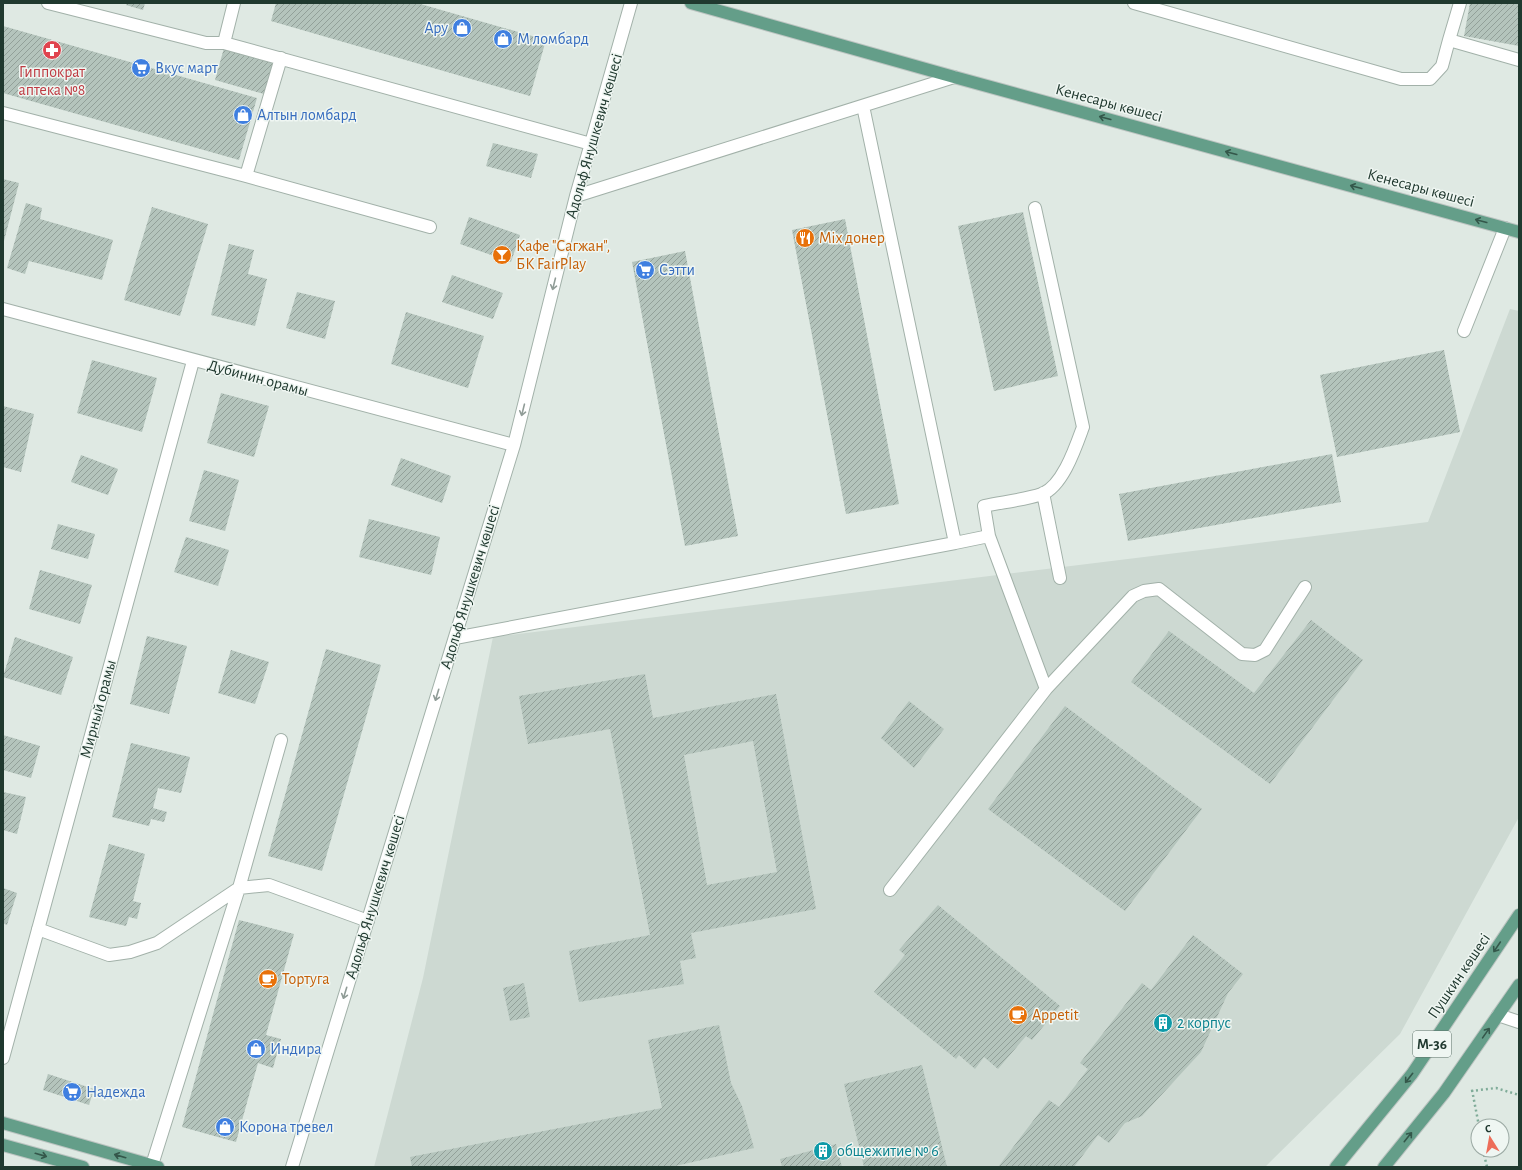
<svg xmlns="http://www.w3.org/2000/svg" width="1522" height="1170" viewBox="0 0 1522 1170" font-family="'Alegreya Sans',sans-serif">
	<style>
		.built { fill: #cdd9d2 }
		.building { fill: url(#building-hatch); fill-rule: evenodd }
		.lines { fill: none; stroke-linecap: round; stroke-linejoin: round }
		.minor-casing { stroke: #a2b1a9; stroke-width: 14 }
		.major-casing { stroke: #bcc4c1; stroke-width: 14 }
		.path { stroke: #80ac99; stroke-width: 2.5; stroke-dasharray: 2 3; stroke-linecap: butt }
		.minor { stroke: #fff; stroke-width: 12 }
		.major { stroke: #649e89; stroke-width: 12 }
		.oneway { stroke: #34574a }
		.oneway2 { stroke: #909c97 }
		.labels { text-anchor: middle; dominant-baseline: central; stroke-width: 3; stroke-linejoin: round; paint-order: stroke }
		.shield { fill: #eff6f2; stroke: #5e726a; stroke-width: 1 }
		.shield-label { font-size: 15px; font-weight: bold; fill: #20392f }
		.shop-label { font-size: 16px; fill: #366cbe; stroke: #eff6f2; text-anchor: start }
		.health-label { font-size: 16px; fill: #be3a42; stroke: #eff6f2 }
		.street-label { font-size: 16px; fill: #20392f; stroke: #eff6f2 }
		.food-label { font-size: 16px; fill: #c56008; stroke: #eff6f2; text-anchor: start }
		.culture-label { font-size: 16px; fill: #0d838f; stroke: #eff6f2; text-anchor: start }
	</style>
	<defs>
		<pattern id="building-hatch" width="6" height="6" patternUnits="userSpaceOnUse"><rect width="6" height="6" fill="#b4c4bc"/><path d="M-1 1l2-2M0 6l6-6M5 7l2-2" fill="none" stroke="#92a099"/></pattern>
	</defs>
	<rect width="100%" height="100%" fill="#dfe9e3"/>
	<!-- built -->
	<path class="built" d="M1510,309L1519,311V817L1400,1034L1265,1167H374L423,978L493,637L1428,522Z"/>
	<!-- building -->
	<path class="building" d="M127,3H145L143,10L126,5Z
		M276,3H417L546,40L530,96L271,21Z
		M1470,3H1519V46L1464,36Z
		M3,26L257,98L239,160L3,93Z
		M224,48L276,62L264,94L215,80Z
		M493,143L538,154L531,178L486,166Z
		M3,179L19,183L4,241H3Z
		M26,203L42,208L40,219L113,240L102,280L29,261L25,274L7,268Z
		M152,207L208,224L180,316L124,300Z
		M1023,212L1058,376L994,391L958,226Z
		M469,217L520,235L511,262L460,244Z
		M845,219L899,504L846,514L792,230Z
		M229,244L254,250L248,274L267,279L255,326L211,315Z
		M685,251L738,536L685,546L632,262Z
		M452,275L503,293L493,319L442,302Z
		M297,292L335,301L325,339L286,328Z
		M406,312L484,336L468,388L391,364Z
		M1444,350L1460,432L1337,457L1320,375Z
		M92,360L157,378L142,432L77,413Z
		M221,393L269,406L254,457L207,443Z
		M3,406L34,414L21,472L3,467Z
		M1332,454L1341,502L1128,541L1119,494Z
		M81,455L118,469L108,495L71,482Z
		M401,458L451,476L442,503L391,485Z
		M204,470L239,480L225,531L189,521Z
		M369,519L440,537L431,575L359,557Z
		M58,524L95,534L88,559L51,549Z
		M186,537L229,550L218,586L174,572Z
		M40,570L92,585L80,624L29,609Z
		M1311,620L1363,660L1270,784L1131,682L1169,631L1254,693Z
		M147,636L187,646L169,714L130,704Z
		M15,637L73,657L61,695L3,677Z
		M326,649L381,665L322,871L268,856Z
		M231,650L269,662L255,704L218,693Z
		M645,674L653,718L776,694L816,909L691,933L696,958L680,961L684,984L579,1002L569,951L650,935L610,729L528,744L519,696ZM753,741L777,872L707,885L684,755Z
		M909,701L944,729L914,768L881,738Z
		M1065,706L1202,809L1125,911L988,809Z
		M3,735L40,746L31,778L3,770Z
		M131,743L190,757L181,793L158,788L153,808L167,812L164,822L151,819L149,826L112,817Z
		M3,792L26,797L17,834L3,830Z
		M109,844L145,854L133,901L141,903L137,919L129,917L126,926L89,917Z
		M3,888L17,893L7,925L3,923Z
		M938,905L1060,1006L1032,1040L1026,1036L998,1069L984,1057L975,1069L959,1055L956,1059L874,992L905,955L899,950Z
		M239,920L294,934L266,1035L281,1039L273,1068L258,1063L236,1142L182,1127Z
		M1193,935L1243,974L1228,993L1201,1052L1142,1116L1125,1123L1109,1143L1098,1135L1074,1167H998L1049,1100L1059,1107L1088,1069L1080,1063L1142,983L1151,990Z
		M524,983L530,1017L510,1021L503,988Z
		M719,1025L731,1083L742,1106L754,1148L671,1167H412L410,1157L662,1108L648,1040Z
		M922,1065L947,1167H864L844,1084Z
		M48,1074L94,1089L89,1105L43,1090Z
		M836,1144L842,1167H782L780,1159Z"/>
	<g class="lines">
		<!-- minor casing -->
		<g class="minor-casing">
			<path id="minor" d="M48,3L206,43H224L234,3
				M1134,3L1401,79H1430L1442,66L1449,40
				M1460,3L1449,40L1519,60
				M224,43L591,144
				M3,113L246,176L430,227
				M246,176L281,58
				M576,196L954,77
				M3,309L514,445
				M1464,331L1505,228
				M1043,493L1060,578
				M989,536L1046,689L1133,596L1144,591L1159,589L1242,654L1255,655L1265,650L1305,587
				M955,543L989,536L984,506C1003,502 1024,500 1042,494C1063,486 1076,446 1083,427L1035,208
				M455,638L955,543L863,106
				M890,890L1046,689
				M38,929L109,955L130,952L157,943L239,888L269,885L368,921
				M1498,1015L1519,1022
				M3,1058L193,361
				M152,1165L239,888L281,740
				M292,1167L514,445L576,196L631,3"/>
		</g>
		<!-- major casing -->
		<g class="major-casing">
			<path id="major" d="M691,3L954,77L1519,232
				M3,1123L158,1167
				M3,1145L83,1167
				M1336,1167L1412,1074L1519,915
				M1384,1167L1444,1093L1519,985"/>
		</g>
		<!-- path -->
		<path class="path" d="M1472,1090L1479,1126
			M1471,1091L1496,1088L1519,1095
			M1483,1150L1487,1167"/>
		<!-- minor -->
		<use href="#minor" class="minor"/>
		<!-- major -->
		<use href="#major" class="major"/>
	</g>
	<!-- one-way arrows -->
	<defs><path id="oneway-shaft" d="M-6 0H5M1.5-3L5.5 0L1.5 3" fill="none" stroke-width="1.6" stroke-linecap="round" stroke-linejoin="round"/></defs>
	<g class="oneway">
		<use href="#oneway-shaft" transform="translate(1105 118) rotate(-165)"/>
		<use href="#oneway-shaft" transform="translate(1231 153) rotate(-165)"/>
		<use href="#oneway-shaft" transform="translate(1356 187) rotate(-165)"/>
		<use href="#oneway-shaft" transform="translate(1481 221) rotate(-165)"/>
		<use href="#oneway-shaft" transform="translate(1497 947) rotate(124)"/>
		<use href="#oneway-shaft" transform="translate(1486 1033) rotate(-55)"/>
		<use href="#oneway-shaft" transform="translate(1409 1078) rotate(128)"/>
		<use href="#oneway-shaft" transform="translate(1408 1137) rotate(-51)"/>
		<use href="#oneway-shaft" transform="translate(41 1155) rotate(16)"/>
		<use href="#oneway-shaft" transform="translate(120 1156) rotate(-164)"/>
	</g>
	<g class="oneway2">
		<use href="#oneway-shaft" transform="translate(554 284) rotate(104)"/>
		<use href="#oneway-shaft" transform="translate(523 410) rotate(104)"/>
		<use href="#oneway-shaft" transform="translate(437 695) rotate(107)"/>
		<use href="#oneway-shaft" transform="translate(345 993) rotate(107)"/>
	</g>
	<!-- icons -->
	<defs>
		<g id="shop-disc" transform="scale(1)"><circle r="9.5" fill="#3f7fe0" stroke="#eff6f2"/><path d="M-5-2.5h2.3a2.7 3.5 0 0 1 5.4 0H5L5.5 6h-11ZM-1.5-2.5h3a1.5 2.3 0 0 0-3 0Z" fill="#fff"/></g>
		<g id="pharmacy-disc" transform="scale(1)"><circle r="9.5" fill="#e0444e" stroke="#eff6f2"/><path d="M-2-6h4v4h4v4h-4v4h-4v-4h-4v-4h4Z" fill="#fff"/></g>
		<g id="supermarket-disc" transform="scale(1)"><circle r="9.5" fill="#3f7fe0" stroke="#eff6f2"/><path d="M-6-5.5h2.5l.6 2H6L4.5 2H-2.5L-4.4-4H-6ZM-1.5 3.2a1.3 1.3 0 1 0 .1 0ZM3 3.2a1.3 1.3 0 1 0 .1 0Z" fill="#fff"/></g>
		<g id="restaurant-disc" transform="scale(1)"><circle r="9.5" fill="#e8710a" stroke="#eff6f2"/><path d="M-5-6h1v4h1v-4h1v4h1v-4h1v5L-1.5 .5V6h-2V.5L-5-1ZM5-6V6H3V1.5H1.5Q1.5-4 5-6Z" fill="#fff"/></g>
		<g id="bar-disc" transform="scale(1)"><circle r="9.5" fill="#e8710a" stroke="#eff6f2"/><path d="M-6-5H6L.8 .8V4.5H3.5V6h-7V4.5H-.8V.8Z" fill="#fff"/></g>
		<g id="cafe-disc" transform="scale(1)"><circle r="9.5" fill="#e8710a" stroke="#eff6f2"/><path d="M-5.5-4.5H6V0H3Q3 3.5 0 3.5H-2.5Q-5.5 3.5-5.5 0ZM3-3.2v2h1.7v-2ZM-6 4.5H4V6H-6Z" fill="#fff"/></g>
		<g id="building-disc" transform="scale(1)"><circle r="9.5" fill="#0f9aa8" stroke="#eff6f2"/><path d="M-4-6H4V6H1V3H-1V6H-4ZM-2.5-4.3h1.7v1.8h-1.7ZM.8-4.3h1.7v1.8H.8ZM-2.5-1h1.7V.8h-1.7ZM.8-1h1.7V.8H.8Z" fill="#fff"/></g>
	</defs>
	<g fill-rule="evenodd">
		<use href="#shop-disc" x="462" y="28"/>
		<use href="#shop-disc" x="503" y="39"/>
		<use href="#pharmacy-disc" x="52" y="50"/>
		<use href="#supermarket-disc" x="141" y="68"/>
		<use href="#shop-disc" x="243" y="115"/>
		<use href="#restaurant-disc" x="805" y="238"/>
		<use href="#bar-disc" x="502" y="255"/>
		<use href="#supermarket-disc" x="645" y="270"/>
		<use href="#cafe-disc" x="268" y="979"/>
		<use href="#cafe-disc" x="1018" y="1015"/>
		<use href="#building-disc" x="1163" y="1023"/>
		<use href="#shop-disc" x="256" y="1049"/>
		<use href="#supermarket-disc" x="72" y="1092"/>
		<use href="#shop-disc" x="225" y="1127"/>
		<use href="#building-disc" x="823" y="1151"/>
	</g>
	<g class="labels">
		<!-- shield labels -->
		<rect class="shield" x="1413" y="1031" width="38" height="26" rx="3"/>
		<g class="shield-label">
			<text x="1432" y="1044">M-36</text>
		</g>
		<!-- shop labels -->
		<g class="shop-label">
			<text x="448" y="28" text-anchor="end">Ару</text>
			<text x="517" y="39">М ломбард</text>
			<text x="155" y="68">Вкус март</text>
			<text x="257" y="115">Алтын ломбард</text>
			<text x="659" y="270">Сэтти</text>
			<text x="270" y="1049">Индира</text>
			<text x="86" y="1092">Надежда</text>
			<text x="239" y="1127">Корона тревел</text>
		</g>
		<!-- health labels -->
		<g class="health-label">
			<text x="52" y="72">Гиппократ<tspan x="52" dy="18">аптека №8</tspan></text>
		</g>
		<!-- street labels -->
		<g class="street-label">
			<text transform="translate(1109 103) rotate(15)">Кенесары көшесі</text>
			<text transform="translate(594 136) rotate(-74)">Адольф Янушкевич көшесі</text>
			<text transform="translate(1421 188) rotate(15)">Кенесары көшесі</text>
			<text transform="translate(258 378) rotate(15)">Дубинин орамы</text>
			<text transform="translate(470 587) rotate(-73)">Адольф Янушкевич көшесі</text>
			<text transform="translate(98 709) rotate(-75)">Мирный орамы</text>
			<text transform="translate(375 897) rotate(-73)">Адольф Янушкевич көшесі</text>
			<text transform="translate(1459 976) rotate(-56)">Пушкин көшесі</text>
		</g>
		<!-- food labels -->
		<g class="food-label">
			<text x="819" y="238">Mix донер</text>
			<text x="516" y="246">Кафе "Сагжан",<tspan x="516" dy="18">БК FairPlay</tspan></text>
			<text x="282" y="979">Тортуга</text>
			<text x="1032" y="1015">Appetit</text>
		</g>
		<!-- culture labels -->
		<g class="culture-label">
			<text x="1177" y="1023">2 корпус</text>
			<text x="837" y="1151">общежитие № 6</text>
		</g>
	</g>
	<!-- border -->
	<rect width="1522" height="1170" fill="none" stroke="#20392f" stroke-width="8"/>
	<!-- north arrow -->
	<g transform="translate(1490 1138) rotate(349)"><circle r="19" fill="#eff6f2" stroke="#9caaa4"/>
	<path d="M0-3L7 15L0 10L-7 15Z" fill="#ed6d59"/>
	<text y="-6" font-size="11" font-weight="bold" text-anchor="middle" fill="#20392f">С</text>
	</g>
</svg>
